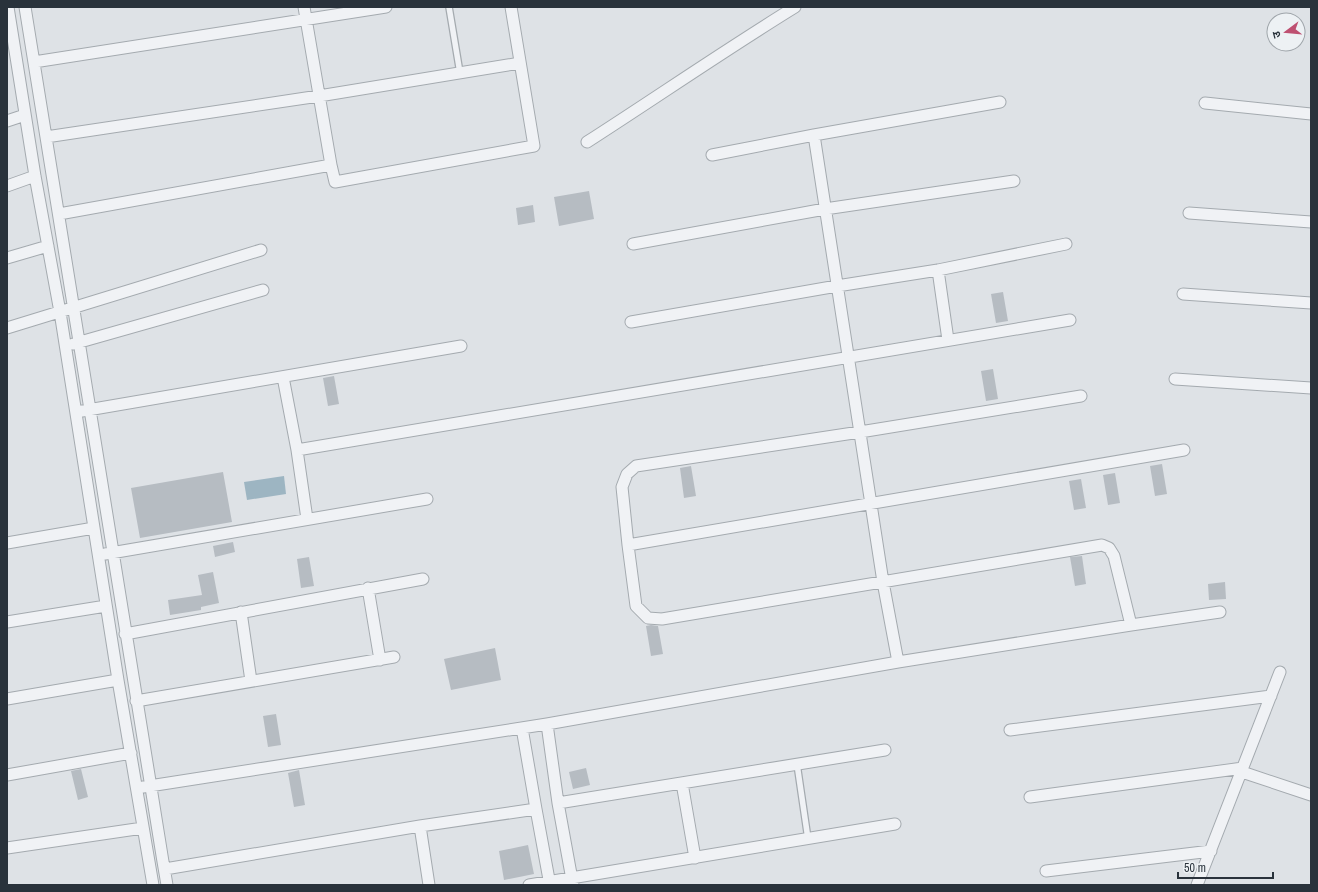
<svg xmlns="http://www.w3.org/2000/svg" width="1318" height="892" viewBox="0 0 1318 892" font-family="'Archivo Narrow','Noto Sans Devanagari',sans-serif">
	<style>
		.water { fill: #9db5c2 }
		.building { fill: #b6bcc2 }
		.lines { fill: none; stroke-linecap: round; stroke-linejoin: round }
		.lane-casing { stroke: #a4aaaf; stroke-width: 8 }
		.street-casing { stroke: #a4aaaf; stroke-width: 13 }
		.lane { stroke: #f0f2f5; stroke-width: 5.5 }
		.street { stroke: #f0f2f5; stroke-width: 11 }
	</style>
	<rect width="100%" height="100%" fill="#dee2e6"/>
	<!-- water -->
	<path class="water" d="M284,476L286,494L247,500L244,482Z"/>
	<!-- building -->
	<path class="building" d="M589,191L594,219L559,226L554,197Z
		M533,205L535,222L518,225L516,208Z
		M1003,292L1008,321L996,323L991,294Z
		M993,369L998,399L986,401L981,371Z
		M334,376L339,404L328,406L323,378Z
		M1162,464L1167,494L1155,496L1150,466Z
		M691,466L696,496L684,498L680,468Z
		M223,472L232,522L140,538L131,488Z
		M1115,473L1120,503L1108,505L1103,475Z
		M1081,479L1086,508L1074,510L1069,481Z
		M233,542L235,552L215,557L213,546Z
		M1082,556L1086,584L1075,586L1070,557Z
		M309,557L314,586L301,588L297,559Z
		M213,572L219,603L201,607V610L170,615L168,600L202,595L198,575Z
		M1225,582L1226,599L1209,600L1208,584Z
		M651,625L658,626L663,654L651,656L646,626Z
		M495,648L501,680L451,690L444,659Z
		M276,714L281,745L268,747L263,716Z
		M586,768L590,785L573,789L569,772Z
		M81,769L88,797L78,800L71,771Z
		M299,770L305,805L294,807L288,773Z
		M528,845L534,874L504,880L499,851Z"/>
	<g class="lines">
		<!-- lane casing -->
		<g class="lane-casing">
			<path id="lane" d="M449,7L460,73
				M797,764L808,839"/>
		</g>
		<!-- street casing -->
		<g class="street-casing">
			<path id="street" d="M8,7L35,176L60,312L118,680L153,885
				M25,7C73,300 117,593 167,885
				M304,7L331,165
				M34,62L386,7
				M1000,102L814,135L883,582L898,662L1131,625L1220,612
				M1205,103L1311,114
				M7,121L25,115
				M46,137L319,96L520,63
				M587,142C657,97 725,50 795,7
				M712,155L814,135
				M7,186L35,176
				M1189,213L1311,222
				M59,214L331,165L335,182L534,146L511,7
				M633,244L825,209L1014,181
				M7,258L48,246
				M938,270L948,340
				M1183,294L1311,303
				M631,322L837,286L938,270L1066,244
				M7,328L261,250
				M73,344L263,290
				M283,377L297,450L307,519
				M1175,379L1311,388
				M1081,396L860,432L636,466L627,474L622,487L628,545L636,606L648,618L662,619L1102,545L1109,548L1114,556L1131,625
				M82,411L461,346
				M297,450L1070,320
				M7,543L94,528
				M628,545L1184,450
				M105,554L427,499
				M368,588L380,660
				M241,612L251,681
				M7,622L106,606
				M125,634L423,579
				M7,699L118,680
				M136,701L394,657
				M547,724L558,803L573,885
				M522,728L536,809L550,885
				M1010,730L1271,696
				M1242,772L1311,795
				M7,775L131,753
				M682,783L695,858
				M143,787L547,724L898,662
				M1030,797L1243,768
				M558,803L885,750
				M420,826L429,885
				M7,848L143,828
				M165,869L420,826L536,809
				M1046,871L1211,851
				M529,885L895,824
				M1197,885L1280,672"/>
		</g>
		<!-- lane -->
		<use href="#lane" class="lane"/>
		<!-- street -->
		<use href="#street" class="street"/>
	</g>
	<!-- border -->
	<rect width="1318" height="892" fill="none" stroke="#29323b" stroke-width="16"/>
	<!-- north arrow -->
	<g transform="translate(1286 32) rotate(254)"><circle r="19" fill="#edf1f4" stroke="#9fa5aa"/>
	<path d="M0-3L7 15L0 10L-7 15Z" fill="#be5071"/>
	<text y="-6" font-size="11" font-weight="bold" text-anchor="middle" fill="#29323b">उ</text>
	</g>
	<!-- scale -->
	<path d="M1178 872v6h95v-6" fill="none" stroke="#29323b" stroke-width="2"/>
	<text x="1184" y="872" font-size="12" fill="#29323b" stroke="#edf1f4" stroke-width="3" paint-order="stroke">50 m</text>
</svg>
